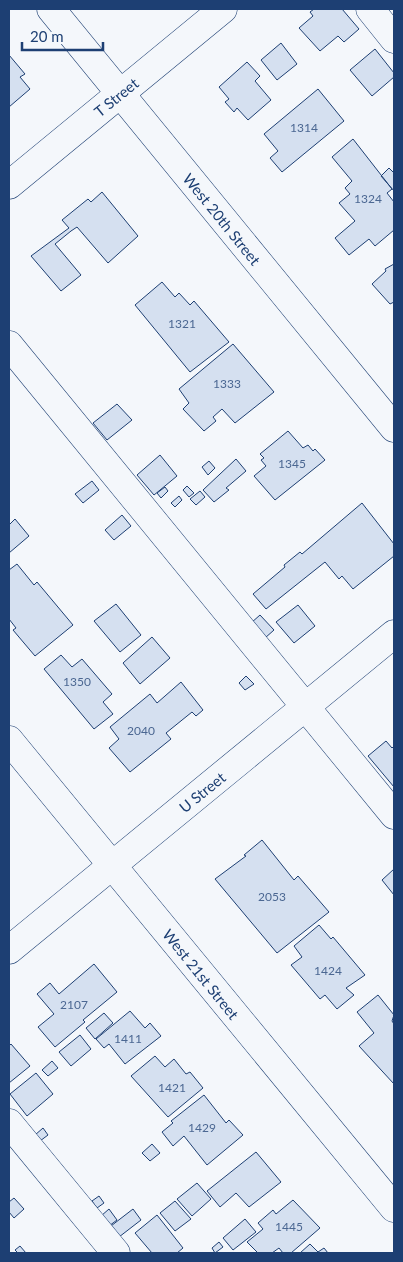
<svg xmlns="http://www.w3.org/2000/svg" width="403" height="1262" viewBox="0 0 403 1262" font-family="Lato,sans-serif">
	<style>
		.building { fill: #d5e0f0; stroke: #1d3f73 }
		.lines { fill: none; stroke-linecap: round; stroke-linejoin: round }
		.minor-casing { stroke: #1d3f73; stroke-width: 29 }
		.minor { stroke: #f4f7fb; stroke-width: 28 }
		.labels { text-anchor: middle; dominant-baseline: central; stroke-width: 4; stroke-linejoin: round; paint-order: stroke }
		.number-label { font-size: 12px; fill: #4b6792 }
		.street-label { font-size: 15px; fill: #1d3f73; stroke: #f4f7fb }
	</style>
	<rect width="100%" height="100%" fill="#f4f7fb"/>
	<!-- building -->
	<path class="building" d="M314,9H342L359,29L344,42L338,36L320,51L299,28L313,16L310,12Z
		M281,43L297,64L277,80L261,60Z
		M375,49L394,73V77L372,96L350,70Z
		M9,55L25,74L20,77L30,89L9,107Z
		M247,62L260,76L255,81L271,100L248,120L237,108L234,112L225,102L229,99L219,87Z
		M318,89L344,121L282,172L270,158L278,151L264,134Z
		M353,139L392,189L387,193L394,202V230L375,246L369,239L349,255L335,238L355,221L339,203L350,194L345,188L352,181L332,157Z
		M389,168L394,173V191L381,176Z
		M102,192L138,236L108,263L77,227L71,231L55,244L81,275L61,291L31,256L69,228L62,220L88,199L91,202Z
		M394,264V302L390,304L372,284L386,271L385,269Z
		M162,282L175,297L179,293L190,305L194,301L229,342L190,372L135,305Z
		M233,344L274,392L235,423L222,409L213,417L216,421L204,431L183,409L189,403L179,389Z
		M117,404L132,420L107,440L93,423Z
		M288,431L303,448L308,445L313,451L315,449L325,460L275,500L254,476L266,466L261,460L264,458L260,454Z
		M160,455L177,476L154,495L137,475Z
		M236,459L246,471L226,488L229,490L214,502L203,490Z
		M209,461L215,468L208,475L202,467Z
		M92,481L99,490L83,503L75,494Z
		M187,486L194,493L189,497L183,490Z
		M165,487L168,491L161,498L157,493Z
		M200,491L205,497L196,505L190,499Z
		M179,496L182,500L175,507L171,503Z
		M362,503L394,544V556L353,589L342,576L339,579L325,562L266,609L253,594L285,567L284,565L300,552L302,554Z
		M122,515L131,526L114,540L105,530Z
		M15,519L29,536L9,553V525Z
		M17,564L34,585L37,582L73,625L35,656L13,630L16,628L9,619V570Z
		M116,604L141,635L120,652L94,621Z
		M298,605L315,626L294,643L276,622Z
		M260,615L274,630L265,638L251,623Z
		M152,637L170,658L140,684L123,663Z
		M61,655L72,667L82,659L112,694L103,702L113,714L94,729L44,669Z
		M246,676L254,684L245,690L239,683Z
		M181,682L203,710L196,716L192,712L166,733L171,739L130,772L109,748L119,739L110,727L150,694L157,703Z
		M386,741L392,748L394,746V787L368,756Z
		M262,840L294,880L298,876L329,912L277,953L215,879L246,856L244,855Z
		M394,869V895L382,880Z
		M319,925L331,939L333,937L365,975L346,988L354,995L337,1009L325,995L320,999L291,965L302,957L294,946Z
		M94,964L117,992L83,1020L85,1022L55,1047L38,1027L54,1014L37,994L50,983L59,994Z
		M378,995L394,1015L392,1021L394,1024V1084L359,1046L374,1033L357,1012Z
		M130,1011L145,1028L150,1023L161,1036L125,1064L109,1044L104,1048L96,1039Z
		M104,1013L113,1023L95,1039L86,1028Z
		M80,1035L91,1049L71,1066L59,1052Z
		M11,1044L30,1066L9,1083V1046Z
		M155,1056L165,1067L174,1059L186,1074L190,1072L203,1088L168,1117L131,1076Z
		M52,1061L58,1068L48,1076L42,1070Z
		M36,1073L53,1094L27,1116L10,1094Z
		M204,1095L226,1123L229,1120L243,1135L207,1165L184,1136L173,1146L162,1132L173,1123L171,1121Z
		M43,1128L48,1135L40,1141L35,1135Z
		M152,1144L160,1153L150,1161L142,1153Z
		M256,1152L281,1182L249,1207L236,1193L220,1207L207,1191Z
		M197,1183L211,1199L192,1216L177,1199Z
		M99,1196L104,1203L97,1208L92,1201Z
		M14,1198L24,1209L14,1218L9,1212V1202Z
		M293,1200L320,1228L291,1253H283L279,1248L272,1253H258L247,1242L263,1229L258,1223L273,1210L276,1214Z
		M175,1201L191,1219L175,1231L160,1213Z
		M109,1209L117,1220L109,1226L101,1216Z
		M133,1209L141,1220L119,1237L111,1226Z
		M157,1215L183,1248L177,1253H152L135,1233Z
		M245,1219L256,1232L233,1250L223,1238Z
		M219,1242L223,1247L215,1253L212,1248Z
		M310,1244L318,1252L324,1248L328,1253H300Z
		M20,1246L26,1253H18L15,1250Z"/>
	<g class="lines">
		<!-- minor casing -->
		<g class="minor-casing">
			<path id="minor" d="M51,9L394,428
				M370,9L394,39
				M9,185L223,9
				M9,345L394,815
				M9,740L394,1208
				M9,950L394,634
				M9,1123L116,1253"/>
		</g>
		<!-- minor -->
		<use href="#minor" class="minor"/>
	</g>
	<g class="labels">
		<!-- number labels -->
		<g class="number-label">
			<text x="304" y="127">1314</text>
			<text x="368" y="198">1324</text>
			<text x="182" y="323">1321</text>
			<text x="227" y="383">1333</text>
			<text x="292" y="463">1345</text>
			<text x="77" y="681">1350</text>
			<text x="141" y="730">2040</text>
			<text x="272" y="896">2053</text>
			<text x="328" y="970">1424</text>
			<text x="74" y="1004">2107</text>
			<text x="128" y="1038">1411</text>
			<text x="172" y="1087">1421</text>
			<text x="202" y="1127">1429</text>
			<text x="289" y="1226">1445</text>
		</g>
		<!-- street labels -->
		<g class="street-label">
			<text transform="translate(116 97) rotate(-39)">T Street</text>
			<text transform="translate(222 219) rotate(51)">West 20th Street</text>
			<text transform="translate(202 792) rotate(-39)">U Street</text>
			<text transform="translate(201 974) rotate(51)">West 21st Street</text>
		</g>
	</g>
	<!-- border -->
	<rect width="403" height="1262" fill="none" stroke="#1d3f73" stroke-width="20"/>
	<!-- scale -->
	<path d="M22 42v8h81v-8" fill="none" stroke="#1d3f73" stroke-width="2.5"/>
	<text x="30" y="42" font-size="15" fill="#1d3f73" stroke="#f4f7fb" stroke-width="4" paint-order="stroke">20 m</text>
</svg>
